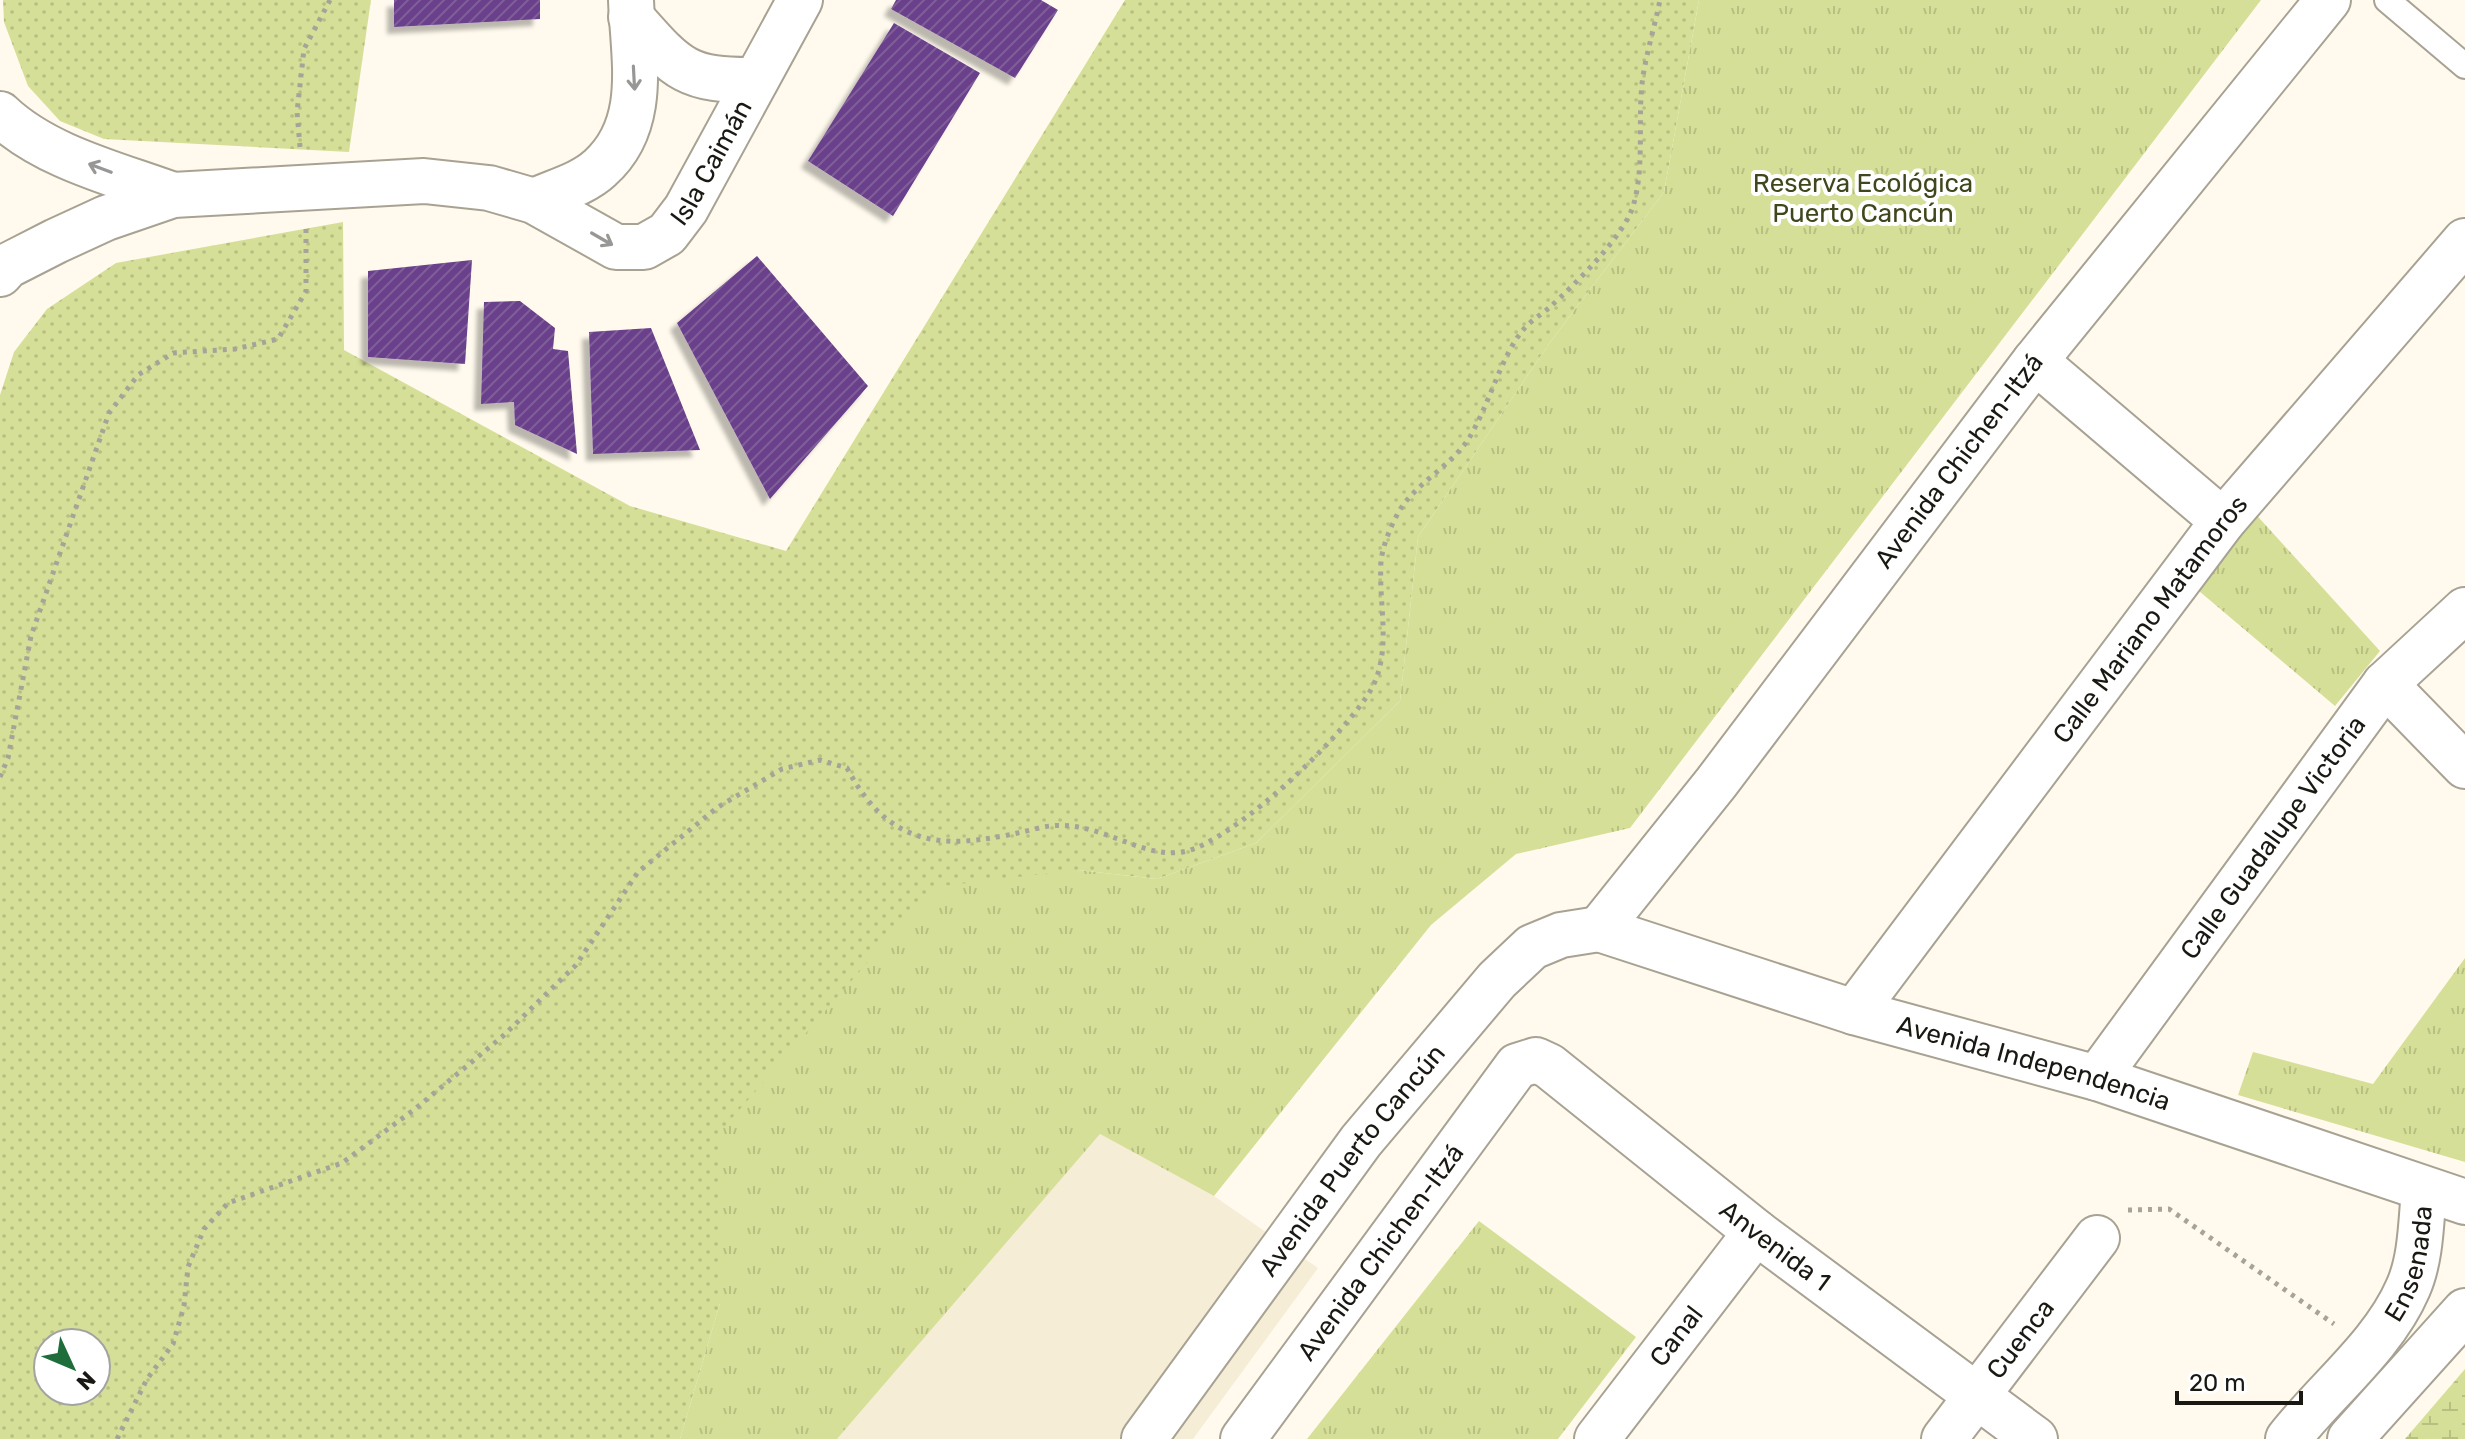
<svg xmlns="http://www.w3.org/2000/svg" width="2465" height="1439" viewBox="0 0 2465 1439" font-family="Rubik,sans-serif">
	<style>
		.built { fill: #f6edd6 }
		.grass { fill: url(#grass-dots); fill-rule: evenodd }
		.wetland { fill: url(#wetland-marsh) }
		.park { fill: url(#park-tufts) }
		.building { fill: url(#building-hatch); filter: url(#shadow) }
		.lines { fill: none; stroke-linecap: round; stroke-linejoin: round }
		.lane-casing { stroke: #a8a293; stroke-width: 28 }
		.street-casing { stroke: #a8a293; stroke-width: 48 }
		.secondary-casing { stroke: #a8a293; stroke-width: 48 }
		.path { stroke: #a6a399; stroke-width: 5; stroke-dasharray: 4 6; stroke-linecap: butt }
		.lane { stroke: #fff; stroke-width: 24 }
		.street { stroke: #fff; stroke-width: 44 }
		.secondary { stroke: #fff; stroke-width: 44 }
		.oneway { stroke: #989795 }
		.labels { text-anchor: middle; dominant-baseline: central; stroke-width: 8; stroke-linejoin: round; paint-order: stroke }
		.street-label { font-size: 26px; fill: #1a1813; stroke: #fff }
		.park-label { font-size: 26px; fill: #42461c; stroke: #fff }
	</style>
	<defs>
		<pattern id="grass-dots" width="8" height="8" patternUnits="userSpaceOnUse" patternTransform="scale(2)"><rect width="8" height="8" fill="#d6df97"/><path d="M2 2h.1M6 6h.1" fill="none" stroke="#b7bf81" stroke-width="1.8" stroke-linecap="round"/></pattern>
		<pattern id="wetland-marsh" width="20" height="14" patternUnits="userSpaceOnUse" patternTransform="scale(2)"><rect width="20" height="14" fill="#d6df97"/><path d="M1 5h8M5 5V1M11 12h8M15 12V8" fill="none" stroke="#b7bf81"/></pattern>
		<pattern id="park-tufts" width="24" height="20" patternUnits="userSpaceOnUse" patternTransform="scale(2)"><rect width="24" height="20" fill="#d6df97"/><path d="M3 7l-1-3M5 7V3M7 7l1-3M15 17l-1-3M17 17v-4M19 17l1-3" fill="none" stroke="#b7bf81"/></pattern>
		<pattern id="building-hatch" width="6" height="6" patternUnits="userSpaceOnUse" patternTransform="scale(2)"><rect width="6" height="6" fill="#6a408d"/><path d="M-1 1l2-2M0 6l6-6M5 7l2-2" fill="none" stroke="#7e5e98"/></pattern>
		<filter id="shadow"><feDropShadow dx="-7" dy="7" stdDeviation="2" flood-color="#0004"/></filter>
	</defs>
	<rect width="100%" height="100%" fill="#fffaed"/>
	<!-- built -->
	<path class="built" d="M1100,1134L1214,1196L1318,1268L1193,1439H837Z"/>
	<!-- grass -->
	<path class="grass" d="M3,0H371L349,152L104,139L60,121L28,86L4,22Z
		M1125,0H1699L1664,192L1551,341L1418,537L1400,701L1256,843L1157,879L1078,870L721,1132L720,1303L680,1439H0V395L14,352L47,309L116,263L343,222L344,350L630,506L786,551ZM48,1343H96V1391H48Z"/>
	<!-- wetland -->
	<path class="wetland" d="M2465,1369V1439H2405Z"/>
	<!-- park -->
	<path class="park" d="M1699,0H2261L1630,828L1516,854L1431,925L1214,1196L1100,1134L837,1439H680L720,1303V1132L933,887L1078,870L1157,879L1256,843L1400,701L1418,537L1551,341L1664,192Z
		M2251,509L2380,651L2335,706L2186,580Z
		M2465,958V1162L2238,1095L2253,1052L2373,1084Z
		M1479,1221L1636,1337L1558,1439H1307Z"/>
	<!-- building -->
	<path class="building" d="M394,0H540V19L394,27Z
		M896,0H1041L1058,10L1015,78L891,9Z
		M894,23L980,73L893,216L808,161Z
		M757,256L868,386L770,499L677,323Z
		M472,260L465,364L368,357V271Z
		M520,301L555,328L553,349L568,351L577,454L515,425L514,402L481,404L484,302Z
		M651,328L700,450L593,454L589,332Z"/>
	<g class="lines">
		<!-- lane casing -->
		<g class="lane-casing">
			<path id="lane" d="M2387,0L2465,66"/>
		</g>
		<!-- street casing -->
		<g class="street-casing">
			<g id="street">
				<path d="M631,17C677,69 685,81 756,80"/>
				<path d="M0,114C45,157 116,174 173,195"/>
				<path d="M534,201C556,191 583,184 600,168C649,124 633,58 631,0"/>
				<path id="s1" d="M0,274L7,266L56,241L106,218L173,195L424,181L489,188L534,201L616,247H644L667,234L686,209L800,0"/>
				<path d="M2035,361L2223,521"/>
				<path d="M2385,684L2465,766"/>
				<path id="s2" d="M1854,1012L2223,521L2465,241"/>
				<path id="s3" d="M2097,1078L2385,684L2465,610"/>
				<path id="s4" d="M1144,1439L1361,1141L1497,980L1532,947L1561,935L1599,929"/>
				<path id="s5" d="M1243,1439L1517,1066L1536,1060L1549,1066L1756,1232L2035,1439"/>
				<path id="s6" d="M1597,1439L1756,1232"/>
				<path id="s7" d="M1944,1439L2097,1238"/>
				<path id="s8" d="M2288,1439C2326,1390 2383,1346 2408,1288C2421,1259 2421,1222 2424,1190"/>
				<path d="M2350,1439L2465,1311"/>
			</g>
		</g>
		<!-- secondary casing -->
		<g class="secondary-casing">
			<g id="secondary">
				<path id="s9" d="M2328,0L2035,361L1716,783L1599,929L1854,1012L2097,1078L2465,1202"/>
			</g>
		</g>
		<!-- path -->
		<path class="path" d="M300,147L297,112L304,49L330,0
			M0,777L8,758L31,636L109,413L138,375L173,353L235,349L278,339L306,291V228
			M2128,1210L2169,1209L2334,1324
			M117,1439L147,1379L173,1344L184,1306L188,1267L204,1229L228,1203L342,1163L415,1109L503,1036L576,965L638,872L718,807L782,769L820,760L847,768C893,855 953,849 1039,828C1099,813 1146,869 1196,848C1249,825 1331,747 1365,699C1395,658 1378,609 1381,562C1382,548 1390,528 1397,515C1412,485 1451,467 1469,438C1488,408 1501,356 1523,330C1530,321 1541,315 1550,307C1574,285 1626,235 1634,203C1645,163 1637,117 1643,76C1647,51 1655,25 1660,0"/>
		<!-- lane -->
		<use href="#lane" class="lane"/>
		<!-- street -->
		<use href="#street" class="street"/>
		<!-- secondary -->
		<use href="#secondary" class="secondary"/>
	</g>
	<!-- one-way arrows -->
	<defs><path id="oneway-shaft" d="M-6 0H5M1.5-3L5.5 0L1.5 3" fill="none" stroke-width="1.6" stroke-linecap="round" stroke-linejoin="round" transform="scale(2)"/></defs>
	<g class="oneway">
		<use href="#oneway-shaft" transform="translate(634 78) rotate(87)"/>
		<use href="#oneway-shaft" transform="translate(100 168) rotate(-159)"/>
		<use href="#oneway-shaft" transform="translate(602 239) rotate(30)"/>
	</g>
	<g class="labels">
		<!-- street labels -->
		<g class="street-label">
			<text stroke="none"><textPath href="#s1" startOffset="788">Isla Caimán</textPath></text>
			<text transform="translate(1959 461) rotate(-53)">Avenida Chichen-Itzá</text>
			<text stroke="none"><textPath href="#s2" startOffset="492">Calle Mariano Matamoros</textPath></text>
			<text stroke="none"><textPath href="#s3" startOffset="298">Calle Guadalupe Victoria</textPath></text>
			<text stroke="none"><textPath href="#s9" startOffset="1636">Avenida Independencia</textPath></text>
			<text stroke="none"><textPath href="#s4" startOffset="348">Avenida Puerto Cancún</textPath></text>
			<text stroke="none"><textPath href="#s5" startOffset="786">Anvenida 1</textPath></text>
			<text stroke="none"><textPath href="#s5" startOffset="232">Avenida Chichen-Itzá</textPath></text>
			<text stroke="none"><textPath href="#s8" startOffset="218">Ensenada</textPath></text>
			<text stroke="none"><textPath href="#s6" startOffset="130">Canal</textPath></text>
			<text stroke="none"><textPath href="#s7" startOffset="126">Cuenca</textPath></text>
		</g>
		<!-- park labels -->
		<g class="park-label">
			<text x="1863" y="183">Reserva Ecológica<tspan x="1863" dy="30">Puerto Cancún</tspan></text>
		</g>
	</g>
	<!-- north arrow -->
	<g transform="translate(72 1367) rotate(134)"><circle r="38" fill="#ffffff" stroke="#a3a3a1" stroke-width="2"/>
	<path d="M0-6L14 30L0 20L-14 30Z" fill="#206d3c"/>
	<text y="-12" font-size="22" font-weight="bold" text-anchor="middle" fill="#1a1813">N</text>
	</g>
	<!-- scale -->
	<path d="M2177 1391v12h124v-12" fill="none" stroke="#1a1813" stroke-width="4"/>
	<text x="2189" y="1391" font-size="24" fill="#1a1813" stroke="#ffffff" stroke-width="6" paint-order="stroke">20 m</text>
</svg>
